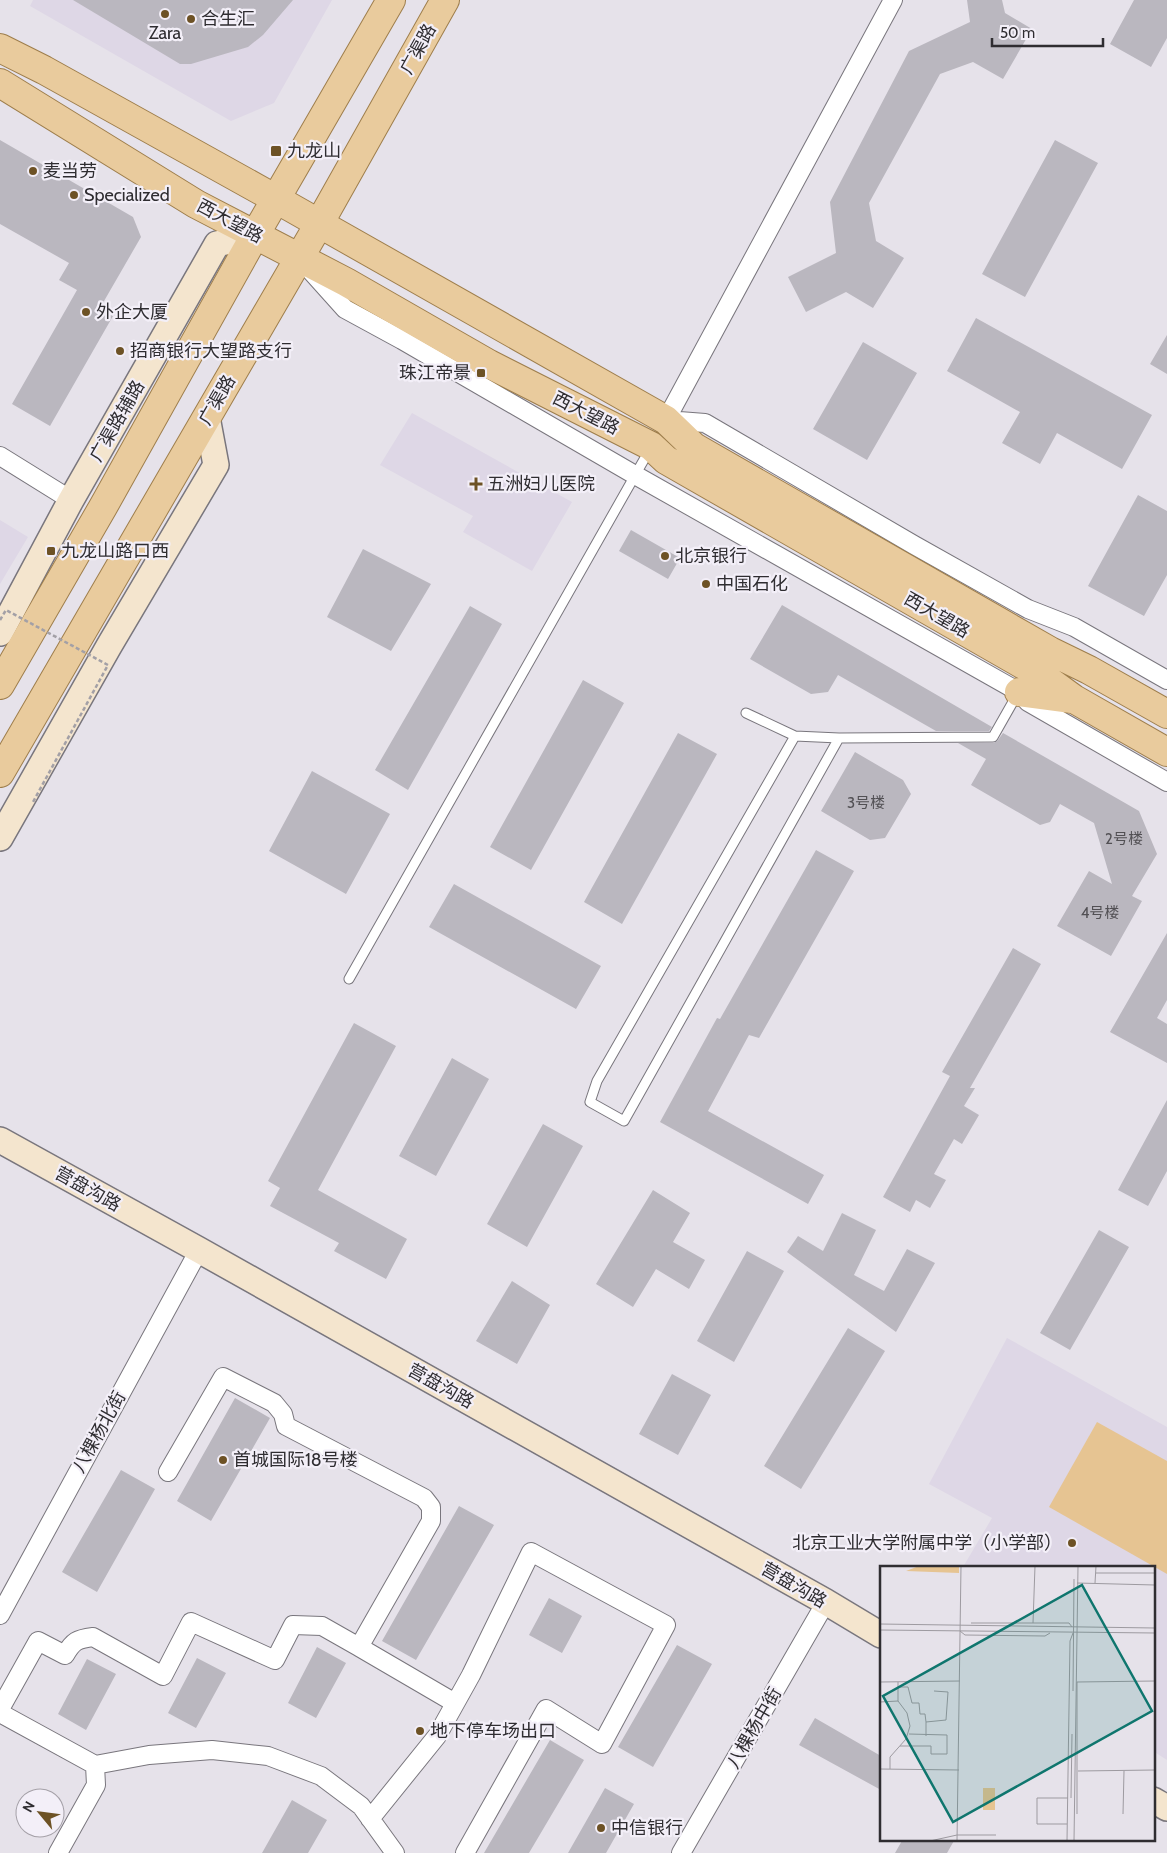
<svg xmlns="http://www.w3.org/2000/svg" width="1167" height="1853" viewBox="0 0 1167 1853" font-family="Cabin,'Noto Sans SC',sans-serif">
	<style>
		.built { fill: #ded7e6 }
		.green { fill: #e6c492 }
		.building { fill: #bab7bf }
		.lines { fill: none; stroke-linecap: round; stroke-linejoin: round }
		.lane-casing { stroke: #79767d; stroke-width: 11 }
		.street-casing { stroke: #79767d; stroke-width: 20 }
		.secondary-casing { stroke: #79767d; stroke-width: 28 }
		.primary-casing { stroke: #9e7e4c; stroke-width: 30 }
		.lane { stroke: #fff; stroke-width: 9 }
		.street { stroke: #fff; stroke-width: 18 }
		.secondary { stroke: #f4e5ce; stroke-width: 25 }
		.primary { stroke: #e9cb9d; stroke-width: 28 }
		.path-bridge { stroke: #a3a0a6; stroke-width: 2.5; stroke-dasharray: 4 2.5; stroke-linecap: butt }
		.poi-dot { fill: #6d5225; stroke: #f3eff8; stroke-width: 2 }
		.labels { text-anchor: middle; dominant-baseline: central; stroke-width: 4.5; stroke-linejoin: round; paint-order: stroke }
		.number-label { font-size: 15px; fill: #525054 }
		.poi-label { font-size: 18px; fill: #2f2d31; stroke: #f3eff8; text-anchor: start }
		.street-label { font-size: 18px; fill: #2f2d31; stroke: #f3eff8 }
		.inset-road { fill: none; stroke: #9d9aa0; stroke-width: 1 }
		.view { fill: #0f766e; fill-opacity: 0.15; stroke: #0f766e; stroke-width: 2.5 }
		.inset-edge { fill: none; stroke: #2f2d31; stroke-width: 2.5 }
	</style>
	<rect width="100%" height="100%" fill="#e6e2ea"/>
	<!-- built -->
	<path class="built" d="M33,0H332L274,103L231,121L30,6Z
		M412,413L572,502L532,571L463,532L473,516L380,465Z
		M0,520L28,537L0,584Z
		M1007,1338L1167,1427V1760L1153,1751V1567H963L992,1518L929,1484Z"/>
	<!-- green -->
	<path class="green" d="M1097,1422L1167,1461V1574L1049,1507Z"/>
	<!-- building -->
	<path class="building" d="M73,0H293L263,35L248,47L191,64H180Z
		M967,0H1002L1005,13L1032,29L1003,79L973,62L940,74L869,203L876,241L904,258L873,308L846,292L806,312L788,277L836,253L830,202L909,51L970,22Z
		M1134,0H1167V38L1151,67L1110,44Z
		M0,140L133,217L141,237L100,308L113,316L50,426L12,404L77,290L59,280L69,263L0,224Z
		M1055,140L1098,163L1025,297L982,274Z
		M976,318L1152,415L1122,469L1057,433L1040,464L1002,443L1020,412L947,371Z
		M1167,335V374L1150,364Z
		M863,342L917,373L867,460L813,429Z
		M1138,495L1167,511V575L1144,616L1088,586Z
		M631,530L680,558L668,579L619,551Z
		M363,549L431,584L391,651L327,617Z
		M782,605L992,727L989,731H936L838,675L828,692L811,694L750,659Z
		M470,606L502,624L408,790L375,770Z
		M583,680L624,703L531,870L490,847Z
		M678,733L717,754L622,924L584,902Z
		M1003,733L1139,811L1157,854L1132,896L1142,901L1111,956L1057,926L1089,871L1112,884L1094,823L1060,804L1050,822L1040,825L971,785L986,759L958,743H994L998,740Z
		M855,752L903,780L911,794L885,838L870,840L821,811Z
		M312,771L390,814L346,894L269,851Z
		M816,850L854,871L759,1038L749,1035L708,1111L824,1175L808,1204L660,1122L717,1018L720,1019Z
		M454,884L601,966L576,1009L429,927Z
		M1167,933V1000L1157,1018L1167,1024V1063L1110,1032Z
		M1013,948L1041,964L970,1088H975L964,1106L979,1115L962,1144L954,1139L934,1174L946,1180L930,1208L916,1200L910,1212L883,1197L950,1076L942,1072Z
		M354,1023L396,1046L318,1190L407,1239L386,1279L334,1251L339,1243L270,1206L280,1188L268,1181Z
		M452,1058L489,1079L436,1176L399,1156Z
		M1167,1100V1171L1148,1206L1118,1190Z
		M543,1124L583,1146L527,1247L487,1224Z
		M653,1190L690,1213L673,1242L705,1260L689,1289L656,1269L633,1307L596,1284Z
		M842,1213L876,1230L854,1275L884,1291L907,1249L935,1263L896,1332L787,1252L798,1236L823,1251Z
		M1099,1230L1129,1247L1070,1350L1040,1333Z
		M747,1251L784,1271L734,1362L697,1341Z
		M512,1281L550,1305L517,1364L476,1341Z
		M848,1328L885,1351L801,1489L764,1466Z
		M672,1374L711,1395L678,1455L639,1434Z
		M235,1398L270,1418L211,1521L177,1501Z
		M121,1470L155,1489L97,1592L62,1572Z
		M459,1506L494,1525L416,1660L382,1641Z
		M549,1598L582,1616L562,1653L529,1635Z
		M677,1645L712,1664L653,1767L618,1747Z
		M317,1647L346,1663L316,1718L288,1703Z
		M197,1658L226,1673L196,1728L168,1713Z
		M87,1659L116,1674L86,1730L58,1714Z
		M815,1718L881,1756V1790L799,1745Z
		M550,1740L584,1760L529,1853H484Z
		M605,1788L634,1804L606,1853H568Z
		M292,1800L327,1820L308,1853H262Z
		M903,1839H955L947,1853H895Z"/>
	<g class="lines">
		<!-- lane casing -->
		<g class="lane-casing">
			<path id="lane" d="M746,713L795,736
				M839,738L624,1121L590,1102L597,1081L795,736L839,738L993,737L1018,693
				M349,979L650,449"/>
		</g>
		<!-- street casing -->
		<g class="street-casing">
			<path id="street" d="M893,0L666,420L705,423L914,545L1028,609L1074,627L1167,680
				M310,270L345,309L402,340L635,475L1019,692L1028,702L1167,782
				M0,456L71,500
				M168,1472L223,1377L274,1403L283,1414L286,1426L424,1498L431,1507V1521L359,1647L455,1703
				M0,1615L199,1250
				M0,1709L38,1641L65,1655C73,1641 77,1639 93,1637L163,1676L191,1622L275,1660L293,1625L322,1626L359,1647
				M0,1713L95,1765L149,1755L212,1750L268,1756L321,1776L361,1806L395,1853
				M370,1819L437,1736L471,1675L531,1552L666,1625L602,1744L546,1709L465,1853
				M58,1853L96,1785L95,1765
				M681,1853L826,1602"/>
		</g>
		<!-- secondary casing -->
		<g class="secondary-casing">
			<path id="secondary" d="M0,633L71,500L217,244L255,235
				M0,838L109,646L216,465L207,417
				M0,1140L199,1250L826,1602L881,1635
				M1153,1800L1167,1808"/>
		</g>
		<!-- primary casing -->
		<g class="primary-casing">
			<path id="primary" d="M0,48L44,70L276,199L666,420L694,447L1050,651L1089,670L1167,714
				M0,83L196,204L346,282L489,364L651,446L666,460L1041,675L1074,699L1167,752
				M0,685L103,507L255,235L391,0
				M1019,692L1072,699
				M0,773L319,224L445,0"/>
		</g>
		<!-- lane -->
		<use href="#lane" class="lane"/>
		<!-- street -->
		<use href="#street" class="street"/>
		<!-- secondary -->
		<use href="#secondary" class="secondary"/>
		<!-- primary -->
		<use href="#primary" class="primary"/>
		<!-- path-bridge -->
		<path class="path-bridge" d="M0,620L6,610L108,665L33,802"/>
	</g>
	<!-- markers -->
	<g class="poi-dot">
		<circle cx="165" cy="14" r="5"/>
		<circle cx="191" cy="19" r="5"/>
		<rect x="270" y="145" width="12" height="12" rx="2.5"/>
		<circle cx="33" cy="171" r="5"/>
		<circle cx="74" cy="195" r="5"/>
		<circle cx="86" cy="312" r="5"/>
		<circle cx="120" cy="351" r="5"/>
		<rect x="476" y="368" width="10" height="10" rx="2.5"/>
		<path d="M473.5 476.5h5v5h5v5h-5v5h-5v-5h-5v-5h5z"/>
		<rect x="46" y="546" width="10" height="10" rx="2.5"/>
		<circle cx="665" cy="556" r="5"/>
		<circle cx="706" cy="584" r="5"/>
		<circle cx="223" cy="1460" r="5"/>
		<circle cx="1072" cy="1543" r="5"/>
		<circle cx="420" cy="1731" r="5"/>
		<circle cx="601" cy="1828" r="5"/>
	</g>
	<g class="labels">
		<!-- number labels -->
		<g class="number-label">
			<text x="866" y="803">3号楼</text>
			<text x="1124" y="839">2号楼</text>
			<text x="1100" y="913">4号楼</text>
		</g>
		<!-- poi labels -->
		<g class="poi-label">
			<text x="201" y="19">合生汇</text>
			<text x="165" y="33" text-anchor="middle">Zara</text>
			<text x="287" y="151">九龙山</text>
			<text x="43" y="171">麦当劳</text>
			<text x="84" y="195">Specialized</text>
			<text x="96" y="312">外企大厦</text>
			<text x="130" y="351">招商银行大望路支行</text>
			<text x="471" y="373" text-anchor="end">珠江帝景</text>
			<text x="487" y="484">五洲妇儿医院</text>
			<text x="61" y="551">九龙山路口西</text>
			<text x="675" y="556">北京银行</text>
			<text x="716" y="584">中国石化</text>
			<text x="233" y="1460">首城国际18号楼</text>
			<text x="1062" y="1543" text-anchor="end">北京工业大学附属中学（小学部）</text>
			<text x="430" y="1731">地下停车场出口</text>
			<text x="611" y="1828">中信银行</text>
		</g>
		<!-- street labels -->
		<g class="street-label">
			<text transform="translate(418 49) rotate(-61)">广渠路</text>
			<text transform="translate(230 221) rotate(28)">西大望路</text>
			<text transform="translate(217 400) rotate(-60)">广渠路</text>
			<text transform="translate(586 413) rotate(27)">西大望路</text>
			<text transform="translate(117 421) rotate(-60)">广渠路辅路</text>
			<text transform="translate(937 615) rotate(30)">西大望路</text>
			<text transform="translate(88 1189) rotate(29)">营盘沟路</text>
			<text transform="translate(441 1386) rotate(29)">营盘沟路</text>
			<text transform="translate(99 1432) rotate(-61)">八棵杨北街</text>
			<text transform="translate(794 1585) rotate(30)">营盘沟路</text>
			<text transform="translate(754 1728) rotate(-60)">八棵杨中街</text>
		</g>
	</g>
	<!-- overview -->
	<g transform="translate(880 1566)">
		<rect width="275" height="275" fill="#e6e2ea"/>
		<path d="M39,0H79V7L26,5ZM103,222H115V244H103Z" fill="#e6c492"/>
		<path class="inset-road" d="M3,0H29M216,7H275M197,17L275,19M215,17L216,0M91,57H189L192,61M153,57L155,0M0,58L275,62M0,64L275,67M80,65L85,69L165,70L170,67M0,116L80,115M18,121H28L32,137H39L40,148H45L46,156M193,125L194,13M0,136L18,135M46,170V156L66,154L68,126L54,125M20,180H51V188H67V169L29,168M0,203L79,204M10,203V191L26,173L30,160L27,147L18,135V116M198,205L275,204M191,232L192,168M197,248V116L275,115M243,248L244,205M187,258H157V232H188M50,275L77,269H116M77,275L81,0M187,275L190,75L193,67M194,275L198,0"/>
		<path class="view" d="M202,19L272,145L73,256L3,130Z"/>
		<rect width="275" height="275" class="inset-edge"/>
	</g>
	<!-- north arrow -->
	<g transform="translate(40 1813) rotate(299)"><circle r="24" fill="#f3eff8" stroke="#a5a1a8"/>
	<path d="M0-4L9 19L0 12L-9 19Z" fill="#6d5225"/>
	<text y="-8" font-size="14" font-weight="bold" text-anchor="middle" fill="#2f2d31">N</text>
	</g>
	<!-- scale -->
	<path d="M992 38v8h111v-8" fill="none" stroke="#2f2d31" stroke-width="2.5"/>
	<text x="1000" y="38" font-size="15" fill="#2f2d31" stroke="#f3eff8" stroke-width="4" paint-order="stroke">50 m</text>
</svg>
